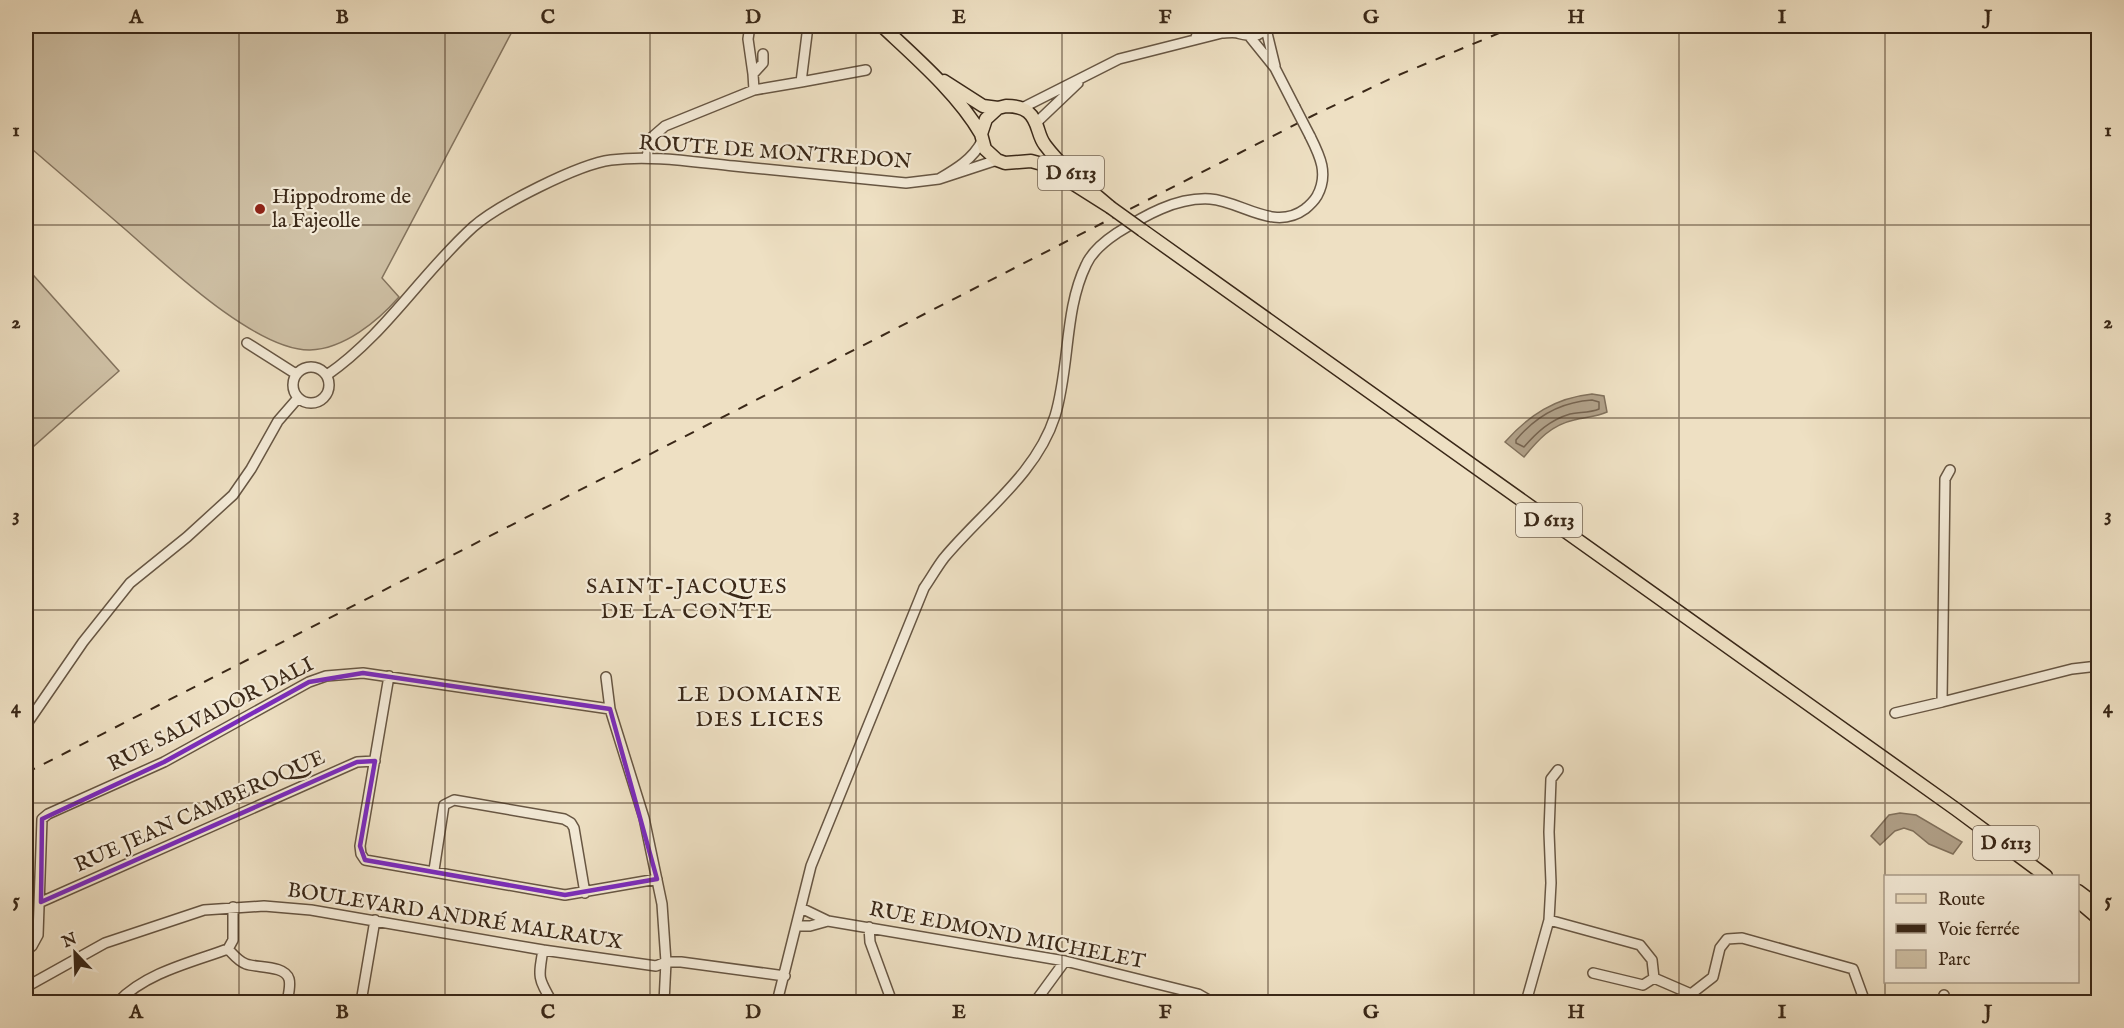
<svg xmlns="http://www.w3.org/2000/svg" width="2124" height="1028" viewBox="0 0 2124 1028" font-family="'IM FELL English',serif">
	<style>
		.green { fill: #cfc1a6; stroke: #84745f; stroke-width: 1.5 }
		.water { fill: #b1a189; stroke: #81715c; stroke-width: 1.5 }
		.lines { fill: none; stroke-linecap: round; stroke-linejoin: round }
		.shore { stroke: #766450; stroke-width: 1.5 }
		.minor-casing { stroke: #675643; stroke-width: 12 }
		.major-casing { stroke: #3a2818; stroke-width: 15 }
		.minor { stroke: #f4ebd8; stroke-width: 9 }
		.major { stroke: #eee0c3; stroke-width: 12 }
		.rail { stroke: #3a2818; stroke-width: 2; stroke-dasharray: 10 10; stroke-linecap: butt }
		.minor-bridge-casing { stroke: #675643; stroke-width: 12; stroke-linecap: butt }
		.major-bridge-casing { stroke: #3a2818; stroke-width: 15; stroke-linecap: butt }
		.minor-bridge { stroke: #f4ebd8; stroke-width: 9 }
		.major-bridge { stroke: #eee0c3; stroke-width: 12 }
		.marked { fill: none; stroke: #7b2cbf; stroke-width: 4.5; stroke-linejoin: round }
		.grid { fill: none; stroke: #3a2818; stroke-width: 1.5; stroke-opacity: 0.55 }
		.poi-dot { fill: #8f2418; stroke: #f4ebd8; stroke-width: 2 }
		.labels { text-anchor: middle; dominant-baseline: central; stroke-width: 4.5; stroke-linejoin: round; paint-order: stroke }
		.shield { fill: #f4ebd8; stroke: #726252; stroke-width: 1.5 }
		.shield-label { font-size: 20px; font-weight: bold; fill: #3a2818 }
		.street-label { font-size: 21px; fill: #3a2818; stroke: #f4ebd8 }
		.poi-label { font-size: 21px; fill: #3a2818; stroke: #f4ebd8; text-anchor: start }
		.neighbourhood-label { font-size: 22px; letter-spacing: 1.5px; fill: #3a2818; stroke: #f4ebd8 }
		.neatline { fill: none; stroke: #3a2818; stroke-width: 2 }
		.grid-label { font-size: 20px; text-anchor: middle; font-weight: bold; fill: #3a2818 }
	</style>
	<rect width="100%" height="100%" fill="#eee0c3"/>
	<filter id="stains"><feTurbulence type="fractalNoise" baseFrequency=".00333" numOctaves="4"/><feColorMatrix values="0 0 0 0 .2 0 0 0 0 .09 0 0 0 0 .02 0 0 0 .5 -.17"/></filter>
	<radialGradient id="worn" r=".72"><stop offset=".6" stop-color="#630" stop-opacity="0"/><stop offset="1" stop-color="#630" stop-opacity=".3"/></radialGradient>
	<!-- green -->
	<path class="green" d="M26,26H515L382,278L399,297C378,321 344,349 310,350C256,351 166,265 126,230C92,201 59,172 26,144Z
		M26,267L119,371L26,453Z"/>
	<!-- water -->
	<path class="water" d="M1592,394L1604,396L1607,412C1596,417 1585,417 1574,420C1551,425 1538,440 1524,457L1505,442C1529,415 1555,398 1592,394Z
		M1900,813L1916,815L1962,842L1953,854L1929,844L1913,831L1904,828L1895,831L1880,845L1871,836L1889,815Z"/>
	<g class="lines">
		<!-- shore -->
		<path class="shore" d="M1592,400L1599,402V409C1590,413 1580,412 1570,414C1550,420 1537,432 1524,447L1516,443V440C1536,416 1561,402 1592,400Z"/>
		<!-- minor casing -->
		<g class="minor-casing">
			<path id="minor" d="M750,26L748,39L753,74
				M1266,29L1275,66
				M1196,37L1216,26
				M1250,37L1275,68L1295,107
				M801,82L866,70
				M754,90L753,74L763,63V54
				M1022,108L1119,59L1222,33C1226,33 1233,32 1237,33C1250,36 1259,39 1268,26
				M1036,123L1078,83
				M982,141C973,159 956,169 939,179L997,160
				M647,158L650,139L665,126L754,90L801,82L808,26
				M247,343L296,374
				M293 385a18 18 0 1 1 36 0a18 18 0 1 1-36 0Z
				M327,375C385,335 421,274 473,227C498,205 579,164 611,160C652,155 693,162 734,166C791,172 848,177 906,183L939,179
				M1950,470L1945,479L1942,702L2072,669L2098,666
				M389,676L360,846L361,854L365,860L565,895L657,879
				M606,677L610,709L644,818L662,904L666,962L664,1002
				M1895,713L1942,702
				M26,725L83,642L130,583L187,537L233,495L251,469L278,421L298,398
				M434,870L444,805L454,800L564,819L571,823L574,828L585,893
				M41,902L357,762L375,761
				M801,908L828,921L1065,961L1198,994L1212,1002
				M1549,920L1640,945L1652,960L1654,978L1691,994L1713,977L1720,948L1727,939L1742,938L1853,969L1865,1002
				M797,926H810L828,921
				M869,927L870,942L892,1002
				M228,949C233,954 238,961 246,964C257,968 285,965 289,979C291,986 288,996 287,1002
				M543,950C538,978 538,978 552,1002
				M26,951L32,946L38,935L42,819L48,814L164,762L309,682L326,676L363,673L610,709
				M1593,973L1643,985L1654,978
				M26,987L105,943L204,910L264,906L311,910L543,950L656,966L666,962H681L785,976
				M118,1002C145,973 192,962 228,949L233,940V907
				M361,1002L375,920
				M777,1002L811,866L924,588C931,578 937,567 944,558C982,512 1036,475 1055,416C1070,367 1064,310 1086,265C1092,251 1105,241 1117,233C1144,216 1176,197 1210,199C1241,201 1274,232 1305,209C1310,205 1314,201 1317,196C1329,174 1320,156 1310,136
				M1035,1002L1065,961
				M1526,1002L1549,920L1551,883L1549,832L1551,779L1558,770
				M1942,1002L1944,995"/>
		</g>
		<!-- major casing -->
		<g class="major-casing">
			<path id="major" d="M882,26C915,57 958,94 981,134
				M944,81L983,106L998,108
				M1006,106C1014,106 1022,107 1028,112C1039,121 1037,135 1045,145C1063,169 1088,188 1110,207L1042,164L1031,161L1005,163L997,160L985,149L981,134L986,119L998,108Z
				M1142,230L1957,810L2046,876
				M2078,891L2098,906
				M2078,901L2098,918"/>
		</g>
		<!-- minor -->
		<use href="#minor" class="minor"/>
		<!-- major -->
		<use href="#major" class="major"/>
		<!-- rail -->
		<path class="rail" d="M26,773L1312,116L1394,77L1516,26"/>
		<!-- minor-bridge casing -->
		<g class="minor-bridge-casing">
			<path id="minor-bridge" d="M1295,107L1310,136"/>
		</g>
		<!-- major-bridge casing -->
		<g class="major-bridge-casing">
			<path id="major-bridge" d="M1110,207L1142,230"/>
		</g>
		<!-- minor-bridge -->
		<use href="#minor-bridge" class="minor-bridge"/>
		<!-- major-bridge -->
		<use href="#major-bridge" class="major-bridge"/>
	</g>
	<!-- marked area -->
	<path class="marked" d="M363,673L610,709L657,879L565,895L365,860L360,846L375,761L357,762L41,902L42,819L164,762L309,682Z"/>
	<!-- grid -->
	<path class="grid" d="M239,26V1002M445,26V1002M650,26V1002M856,26V1002M1062,26V1002M1268,26V1002M1474,26V1002M1679,26V1002M1885,26V1002M26,225H2098M26,418H2098M26,610H2098M26,803H2098"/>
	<!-- markers -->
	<circle class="poi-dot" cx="260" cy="209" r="6"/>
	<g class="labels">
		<!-- shield labels -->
		<g class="shield">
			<rect x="1038" y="156" width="66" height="34" rx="4.5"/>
			<rect x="1516" y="503" width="66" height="34" rx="4.5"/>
			<rect x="1973" y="826" width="66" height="34" rx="4.5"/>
		</g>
		<g class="shield-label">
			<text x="1071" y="173">D 6113</text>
			<text x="1549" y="520">D 6113</text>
			<text x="2006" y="843">D 6113</text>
		</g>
		<!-- street labels -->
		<g class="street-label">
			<text transform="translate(775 153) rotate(4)">ROUTE DE MONTREDON</text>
			<text transform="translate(211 715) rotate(-27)">RUE SALVADOR DALI</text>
			<text transform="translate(200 812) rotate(-24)">RUE JEAN CAMBEROQUE</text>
			<text transform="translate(455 917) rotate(9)">BOULEVARD ANDRÉ MALRAUX</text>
			<text transform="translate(1007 936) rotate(11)">RUE EDMOND MICHELET</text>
		</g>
		<!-- poi labels -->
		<g class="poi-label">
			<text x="272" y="197">Hippodrome de<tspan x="272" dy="24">la Fajeolle</tspan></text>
		</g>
		<!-- neighbourhood labels -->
		<g class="neighbourhood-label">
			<text x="687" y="587">SAINT-JACQUES<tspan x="687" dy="25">DE LA CONTE</tspan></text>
			<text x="760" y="695">LE DOMAINE<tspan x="760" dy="25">DES LICES</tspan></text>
		</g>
	</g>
	<!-- margin -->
	<rect width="2124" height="1028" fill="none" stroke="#eee0c3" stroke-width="66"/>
	<!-- legend -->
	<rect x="1884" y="875" width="195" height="108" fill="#f4ebd8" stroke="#aa9d8b" stroke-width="1.5"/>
	<rect x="1896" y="894" width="30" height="9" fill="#eee0c3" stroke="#aa9d8b" stroke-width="1.5"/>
	<text x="1938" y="905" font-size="18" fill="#3a2818">Route</text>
	<rect x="1896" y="924" width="30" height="9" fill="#3a2818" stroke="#aa9d8b" stroke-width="1.5"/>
	<text x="1938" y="935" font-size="18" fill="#3a2818">Voie ferrée</text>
	<rect x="1896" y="950" width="30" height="18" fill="#cfc1a6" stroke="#aa9d8b" stroke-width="1.5"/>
	<text x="1938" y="965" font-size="18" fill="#3a2818">Parc</text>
	<!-- north arrow -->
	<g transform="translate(75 953) rotate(337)" stroke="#f4ebd8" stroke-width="4.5" paint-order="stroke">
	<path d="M0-4.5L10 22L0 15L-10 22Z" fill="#3a2818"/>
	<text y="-9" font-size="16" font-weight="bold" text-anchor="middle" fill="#3a2818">N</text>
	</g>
	<rect x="33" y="33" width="2058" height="962" class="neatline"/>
	<g class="grid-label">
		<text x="136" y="23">A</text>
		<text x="342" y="23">B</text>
		<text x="548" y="23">C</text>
		<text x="753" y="23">D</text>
		<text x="959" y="23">E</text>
		<text x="1165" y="23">F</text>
		<text x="1371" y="23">G</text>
		<text x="1576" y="23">H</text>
		<text x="1782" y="23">I</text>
		<text x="1988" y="23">J</text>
		<text x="16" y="136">1</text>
		<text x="2108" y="136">1</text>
		<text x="16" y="328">2</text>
		<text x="2108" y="328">2</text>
		<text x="16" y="521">3</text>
		<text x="2108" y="521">3</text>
		<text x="16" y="713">4</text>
		<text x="2108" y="713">4</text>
		<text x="16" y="906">5</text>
		<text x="2108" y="906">5</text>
		<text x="136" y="1018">A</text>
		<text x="342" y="1018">B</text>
		<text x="548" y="1018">C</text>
		<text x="753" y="1018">D</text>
		<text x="959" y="1018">E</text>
		<text x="1165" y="1018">F</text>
		<text x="1371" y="1018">G</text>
		<text x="1576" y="1018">H</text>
		<text x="1782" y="1018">I</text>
		<text x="1988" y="1018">J</text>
	</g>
	<rect width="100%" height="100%" filter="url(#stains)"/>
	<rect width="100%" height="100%" fill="url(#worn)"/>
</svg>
